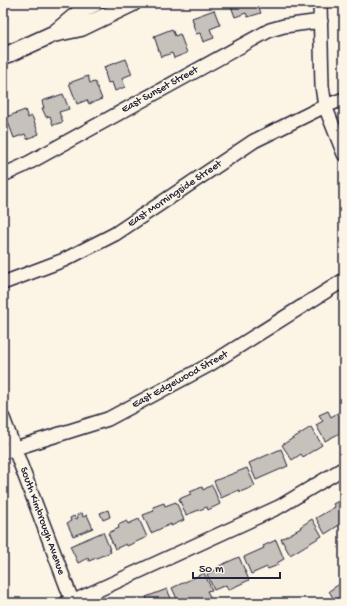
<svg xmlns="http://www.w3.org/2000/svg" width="347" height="606" viewBox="0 0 347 606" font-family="'Gochi Hand',sans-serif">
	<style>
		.building { fill: #c6c1bb; stroke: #22223b }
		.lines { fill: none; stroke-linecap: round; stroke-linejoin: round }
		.minor-casing { stroke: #22223b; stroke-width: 16 }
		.major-casing { stroke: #22223b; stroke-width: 19 }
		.minor { stroke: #fcf5e5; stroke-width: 13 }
		.major { stroke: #fcf5e5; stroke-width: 16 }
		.labels { text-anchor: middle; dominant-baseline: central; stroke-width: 3.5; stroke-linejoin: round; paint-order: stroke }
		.street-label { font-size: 11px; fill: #22223b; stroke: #fcf5e5 }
	</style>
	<rect width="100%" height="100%" fill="#fcf5e5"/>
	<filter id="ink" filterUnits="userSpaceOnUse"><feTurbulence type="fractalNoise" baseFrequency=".025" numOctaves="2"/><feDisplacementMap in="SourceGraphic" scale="8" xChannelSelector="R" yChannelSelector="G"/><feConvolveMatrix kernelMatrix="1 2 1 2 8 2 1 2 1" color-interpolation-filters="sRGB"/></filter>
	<g filter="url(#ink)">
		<!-- building -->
		<path class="building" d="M230,3H257L261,13L248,17L246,13L235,17Z
			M214,10L220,25L210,29L214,38L203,42L200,33L196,34L193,24H194L192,18Z
			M172,29L175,36L180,34L187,53L174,58L172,53L161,57L154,36Z
			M126,59L132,74L122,78L125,87L115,91L112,82L108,83L105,73H106L104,67Z
			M88,76L90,83L95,82L102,99L89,104L87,100L77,104L69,83Z
			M63,94L69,109L59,112L63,122L53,125L50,116L46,117L42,108H44L42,101Z
			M25,110L28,118L32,116L39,134L27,139L25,134L14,138L6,117Z
			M344,409V431L325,441L316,425L323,421L319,415L328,411L331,417Z
			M311,427L322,445L303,457L301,454L292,460L282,445Z
			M281,449L288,466L256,480L249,463Z
			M247,468L255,486L240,492L239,490L221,498L214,481Z
			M212,485L220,504L208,510L207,507L186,515L179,499L191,494L190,492L202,487L203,490Z
			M344,498V522L325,534L316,518L335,507L333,504Z
			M176,502L184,520L171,526V524L151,533L143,515L154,511L153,507L164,503L165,506Z
			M108,510L110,517L103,520L100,513Z
			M82,513L83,517L87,515L93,528L73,536L67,523L71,521L70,518L74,516L76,519L78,518L77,515Z
			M139,519L147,537L127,546L126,544L115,549L108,533L119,528L118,525L127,521L128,524Z
			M312,519L322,536L290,555L281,539L301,528L300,527Z
			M103,532L111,552L89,561L88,558L78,563L70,546Z
			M276,540L284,559L277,563L278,565L268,569L267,567L251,574L244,557L264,548L263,546Z
			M239,557L249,580L228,590L226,585L214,590L207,574L220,568L219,566Z
			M204,573L212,590L207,591L210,597L208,598L210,602L192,603L190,599L179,603L172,588Z
			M344,581V603H336L329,591Z
			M167,589L173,603H139L147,600L146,597Z"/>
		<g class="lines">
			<!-- minor casing -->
			<g class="minor-casing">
				<path id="minor" d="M320,3L322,86L325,106L344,154
					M3,175L23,166L270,30L284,26L321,21
					M3,283L64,260L115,234L254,141L325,106L344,99
					M3,418L73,603
					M3,452L108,419L209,365L344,280
					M66,603L72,602L279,507L344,468"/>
			</g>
			<!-- major casing -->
			<g class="major-casing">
				<path id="major" d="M56,32L85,8L95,3
					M3,56L9,54L53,34L81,28L133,3"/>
			</g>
			<!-- minor -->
			<use href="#minor" class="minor"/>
			<!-- major -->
			<use href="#major" class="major"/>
		</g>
	</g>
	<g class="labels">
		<!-- street labels -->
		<g class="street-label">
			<text transform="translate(160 90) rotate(-29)">East Sunset Street</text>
			<text transform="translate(175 194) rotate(-34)">East Morningside Street</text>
			<text transform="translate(180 380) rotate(-29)">East Edgewood Street</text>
			<text transform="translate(42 521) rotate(70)">South Kimbrough Avenue</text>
		</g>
	</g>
	<!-- margin -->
	<rect width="347" height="606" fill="none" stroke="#fcf5e5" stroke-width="16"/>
	<rect x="8" y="8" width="331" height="590" fill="none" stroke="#22223b" stroke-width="1.5" filter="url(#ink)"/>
	<!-- scale -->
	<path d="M193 572v6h87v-6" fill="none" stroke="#22223b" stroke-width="2"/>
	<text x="199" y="572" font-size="12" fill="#22223b" stroke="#fcf5e5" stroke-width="3" paint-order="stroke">50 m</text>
</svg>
